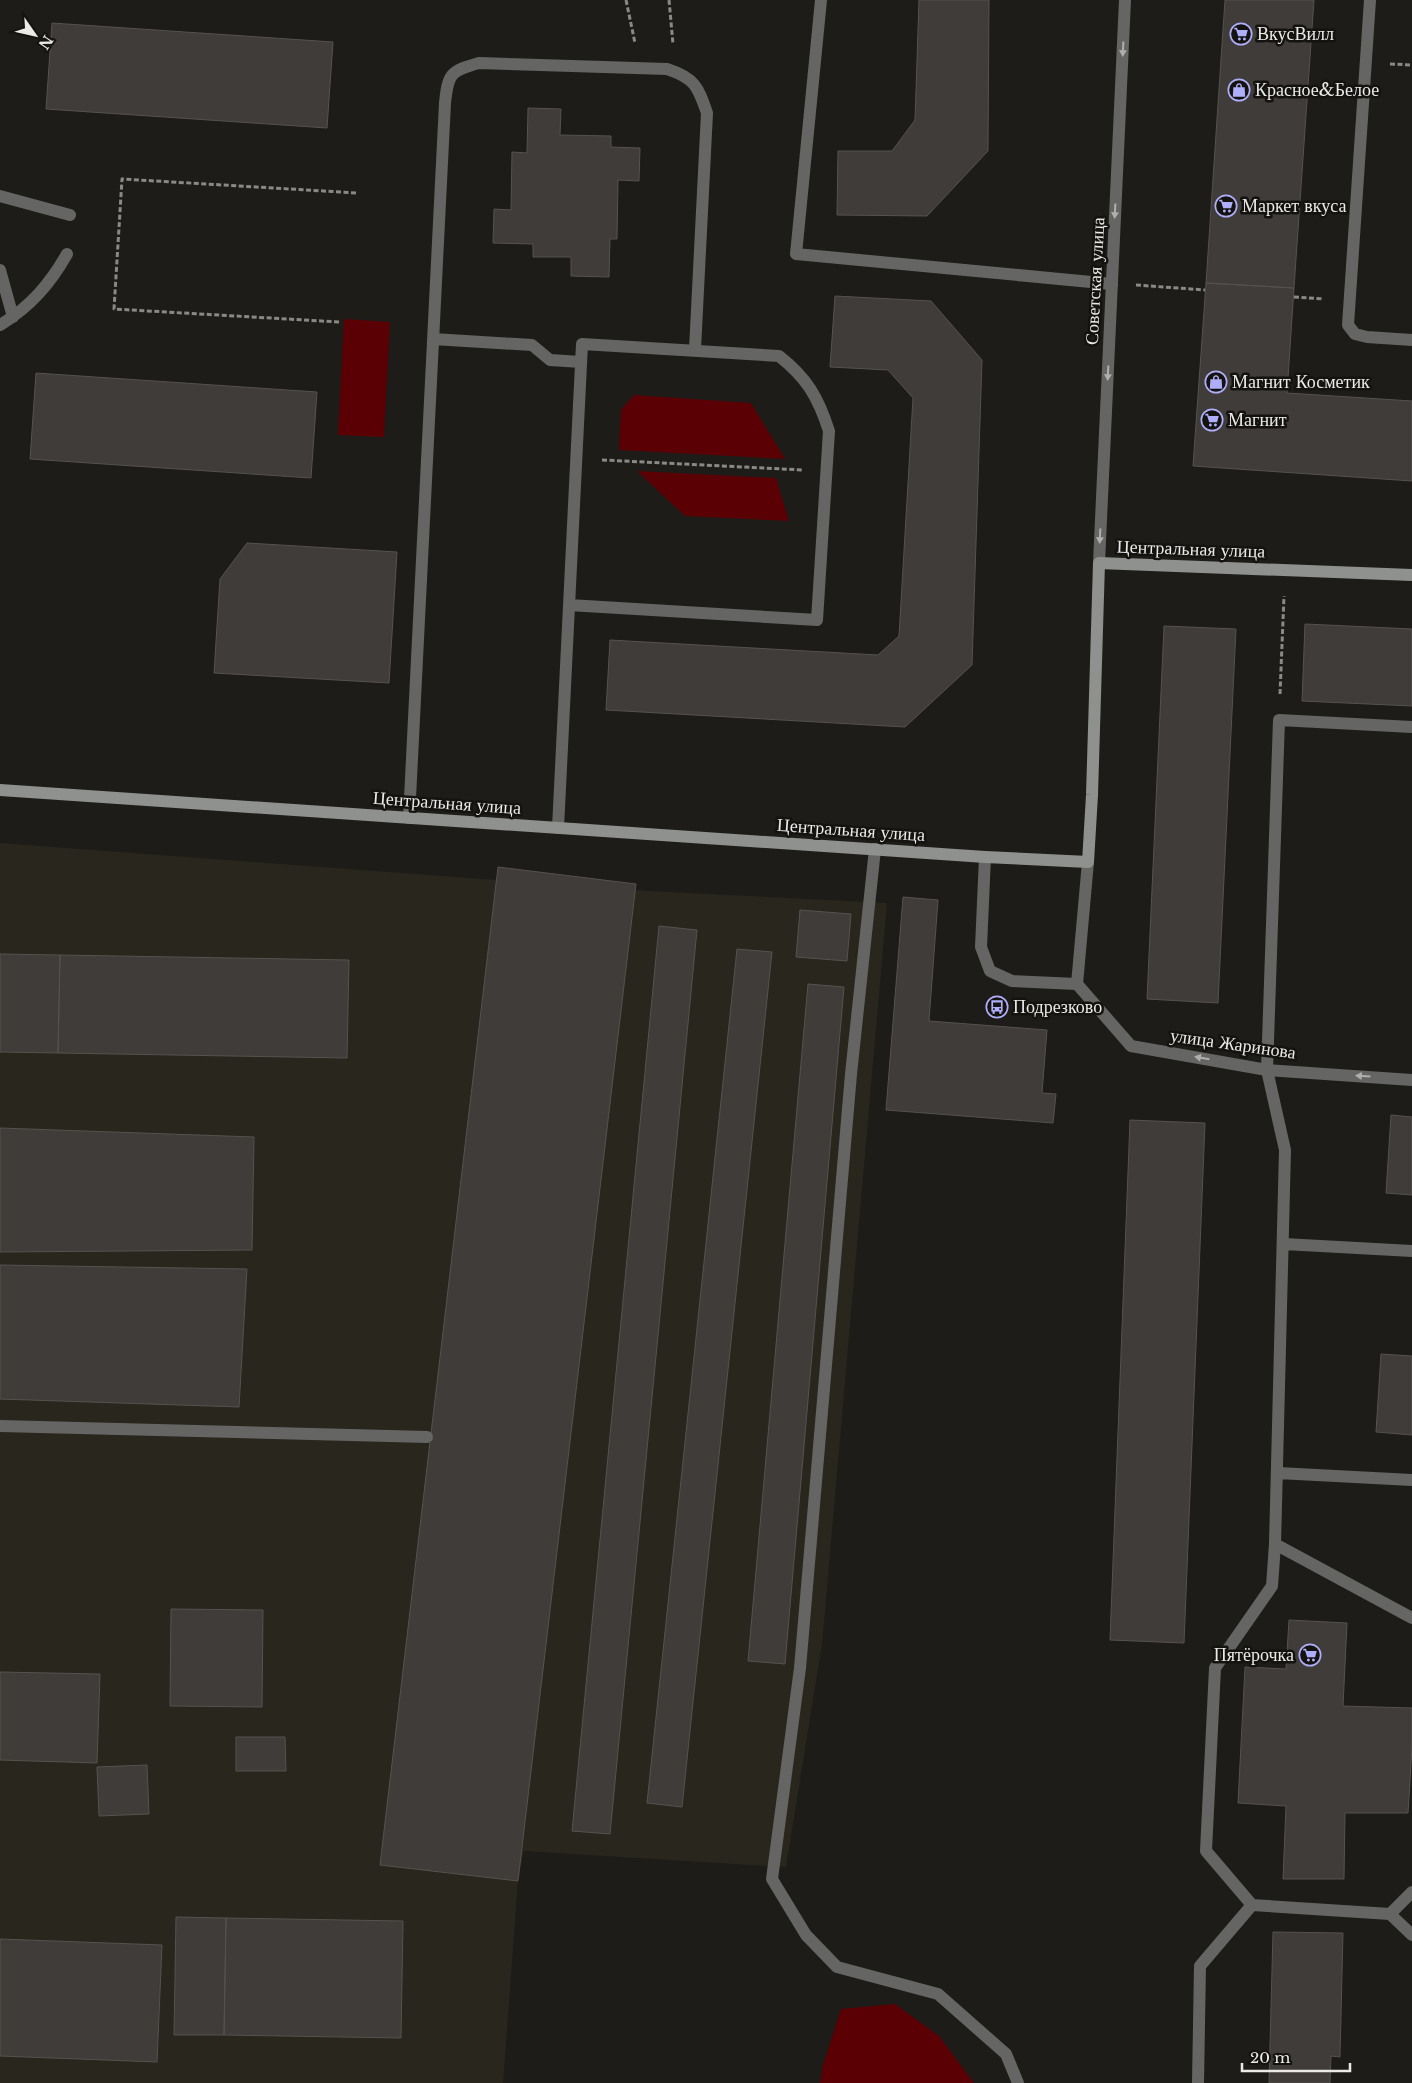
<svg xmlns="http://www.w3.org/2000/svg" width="1412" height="2083" viewBox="0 0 1412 2083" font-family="'Libre Baskerville',serif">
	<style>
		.built { fill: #29261d }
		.green { fill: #5a0005 }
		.building { fill: #3f3c39; stroke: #56524f }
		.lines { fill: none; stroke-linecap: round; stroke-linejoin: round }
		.path { stroke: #8a8986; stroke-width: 3; stroke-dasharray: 5 2.5; stroke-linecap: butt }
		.lane { stroke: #656664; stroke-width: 12 }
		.street { stroke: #656664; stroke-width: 12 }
		.secondary { stroke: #8f918e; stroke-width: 12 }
		.oneway { fill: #afafad }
		.labels { text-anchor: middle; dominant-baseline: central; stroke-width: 5; stroke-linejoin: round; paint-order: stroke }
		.poi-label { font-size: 18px; fill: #ebeae8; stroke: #14130f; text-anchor: start }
		.street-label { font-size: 18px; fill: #ebeae8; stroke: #14130f }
	</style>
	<rect width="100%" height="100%" fill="#1d1c18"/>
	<!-- built -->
	<path class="built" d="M0,843L629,890L887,903L822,1644L786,1867L524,1851L518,1881L503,2083H0Z"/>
	<!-- green -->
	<path class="green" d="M344,319L390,322L384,437L338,435Z
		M634,395L751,403L785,459L619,450L621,410Z
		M637,471L776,478L789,521L685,516Z
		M895,2004L939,2036L974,2083H820L823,2065L841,2009Z"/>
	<!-- building -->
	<path class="building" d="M919,0H989L988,151L927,216L837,215L838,151H892L915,120Z
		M1225,0H1314L1294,288L1206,283Z
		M52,23L333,42L327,128L46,109Z
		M528,108L561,109L560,135L611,136V147L640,148L639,181L618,180L617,239H610L609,277L571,276V257H533V244L493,243L494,209L511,210L512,152L527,153Z
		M1206,283L1294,288L1287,393L1412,401V481L1193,466Z
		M835,296L931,301L982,360L972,665L905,727L606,710L610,640L878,655L899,636L913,398L888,370L830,367Z
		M36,373L317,392L311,478L30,459Z
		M247,543L397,552L389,683L214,673L220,579Z
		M1305,624L1412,629V706L1302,701Z
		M1164,626L1236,629L1218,1003L1147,999Z
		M498,867L636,884L518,1881L380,1865Z
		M903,897L938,900L929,1021L1047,1030L1042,1093L1056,1094L1053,1123L886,1110Z
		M800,910L851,914L847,961L796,957Z
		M659,926L697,930L610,1834L572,1831Z
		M737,949L772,952L682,1807L647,1803Z
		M0,954L60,955L58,1053L0,1052Z
		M60,955L349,960L347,1058L58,1053Z
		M808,984L844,987L785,1664L748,1661Z
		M1391,1115L1412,1117V1195L1386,1193Z
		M1130,1120L1205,1123L1184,1643L1110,1640Z
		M0,1128L254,1137L252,1250L0,1252Z
		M0,1265L247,1269L239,1407L0,1399Z
		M1381,1354L1412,1356V1435L1376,1432Z
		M171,1609L263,1610L262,1707L170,1706Z
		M1289,1620L1347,1623L1343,1706L1412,1708V1747L1408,1813H1345L1344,1879H1283L1286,1806L1238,1803L1245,1667L1286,1669Z
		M0,1672L100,1674L97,1763L0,1760Z
		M236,1737H285L286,1771H236Z
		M147,1765L149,1814L99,1816L97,1767Z
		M176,1917L226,1918L224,2035H174Z
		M226,1918L403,1921L401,2038L224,2035Z
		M1273,1932L1343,1933L1340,2057L1331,2056L1330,2083H1269Z
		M0,1939L162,1945L157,2062L0,2056Z"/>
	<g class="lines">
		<!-- path -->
		<path class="path" d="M626,0L635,43
			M669,0L673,44
			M1390,64L1412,65
			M1136,285L1205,290
			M1294,297L1324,299
			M339,322L114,309L122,179L357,193
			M602,460L803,470
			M1280,694L1284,596"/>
		<!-- lane -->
		<path class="lane" d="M821,0L796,254L1112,284
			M1370,0L1348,325L1355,334L1367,337L1412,340
			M0,196L70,215
			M0,270L13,317
			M0,325C30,307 50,284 67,254
			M433,339L532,345L550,360L581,362
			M409,818L445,103C448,74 450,71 479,63L667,69C695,78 698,87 707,113L695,349
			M558,828L582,344L779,356C807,378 818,397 829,431L817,620L569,605
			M875,849L851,1074L800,1668L772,1879L806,1935L837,1967L938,1994L1006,2054L1018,2083
			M985,857L981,947L990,971L1012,981L1077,984
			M1284,1244L1412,1251
			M0,1426L427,1437
			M1278,1473L1412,1480
			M1275,1544L1412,1618
			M1252,1905L1390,1914L1412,1935
			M1390,1914L1412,1892
			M1198,2083L1200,1966L1252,1905L1206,1851L1215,1668L1272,1586L1275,1544L1285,1150L1267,1070L1279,720L1412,727"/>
		<!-- street -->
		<path class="street" d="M1099,563L1125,0
			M1088,862L1077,984L1131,1046L1267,1070L1412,1080"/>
		<!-- secondary -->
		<path class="secondary" d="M0,790L985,857L1088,862L1092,795L1099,563L1412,575"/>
	</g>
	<!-- one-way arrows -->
	<defs><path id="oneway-solid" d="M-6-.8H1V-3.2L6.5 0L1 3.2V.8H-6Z" transform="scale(1.25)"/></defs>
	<g class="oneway">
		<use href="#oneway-solid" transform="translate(1123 49) rotate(93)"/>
		<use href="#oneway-solid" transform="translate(1115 211) rotate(93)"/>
		<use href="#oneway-solid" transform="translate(1108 373) rotate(93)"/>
		<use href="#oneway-solid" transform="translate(1100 536) rotate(93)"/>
		<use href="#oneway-solid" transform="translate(1202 1058) rotate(-170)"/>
		<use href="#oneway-solid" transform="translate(1363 1076) rotate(-176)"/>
	</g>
	<!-- icons -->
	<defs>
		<g id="supermarket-ring" transform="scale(1.125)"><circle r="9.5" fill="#14130f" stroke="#afaefa" stroke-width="1.5"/><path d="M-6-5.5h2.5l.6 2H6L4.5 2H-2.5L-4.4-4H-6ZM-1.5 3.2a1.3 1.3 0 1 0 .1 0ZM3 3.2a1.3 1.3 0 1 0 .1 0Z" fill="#afaefa"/></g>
		<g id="shop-ring" transform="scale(1.125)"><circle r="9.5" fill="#14130f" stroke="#afaefa" stroke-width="1.5"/><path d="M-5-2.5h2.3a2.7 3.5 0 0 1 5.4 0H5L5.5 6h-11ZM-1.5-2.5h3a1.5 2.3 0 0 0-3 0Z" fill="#afaefa"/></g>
		<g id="bus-ring" transform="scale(1.125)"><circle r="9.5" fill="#14130f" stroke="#afaefa" stroke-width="1.5"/><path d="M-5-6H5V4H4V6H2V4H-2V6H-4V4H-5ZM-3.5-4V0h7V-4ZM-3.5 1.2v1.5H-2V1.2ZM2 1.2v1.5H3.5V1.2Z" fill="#afaefa"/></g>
	</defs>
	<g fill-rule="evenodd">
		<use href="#supermarket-ring" x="1241" y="34"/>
		<use href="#shop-ring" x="1239" y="90"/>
		<use href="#supermarket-ring" x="1226" y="206"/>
		<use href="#shop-ring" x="1216" y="382"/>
		<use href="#supermarket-ring" x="1212" y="420"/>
		<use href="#bus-ring" x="997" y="1007"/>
		<use href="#supermarket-ring" x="1310" y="1655"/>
	</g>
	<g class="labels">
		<!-- poi labels -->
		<g class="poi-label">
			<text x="1257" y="34">ВкусВилл</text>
			<text x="1255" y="90">Красное&amp;Белое</text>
			<text x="1242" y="206">Маркет вкуса</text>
			<text x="1232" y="382">Магнит Косметик</text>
			<text x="1228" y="420">Магнит</text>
			<text x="1013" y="1007">Подрезково</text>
			<text x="1294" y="1655" text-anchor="end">Пятёрочка</text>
		</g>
		<!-- street labels -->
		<g class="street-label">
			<text transform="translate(1095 281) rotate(-87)">Советская улица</text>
			<text transform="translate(1191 549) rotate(2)">Центральная улица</text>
			<text transform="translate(447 803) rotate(4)">Центральная улица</text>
			<text transform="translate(851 830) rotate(4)">Центральная улица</text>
			<text transform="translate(1233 1044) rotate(8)">улица Жаринова</text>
		</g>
	</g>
	<!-- north arrow -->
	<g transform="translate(35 35) rotate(124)" stroke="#14130f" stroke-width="4" paint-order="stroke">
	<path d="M0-4L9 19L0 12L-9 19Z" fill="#ebeae8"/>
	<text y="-8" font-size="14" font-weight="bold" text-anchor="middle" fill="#ebeae8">N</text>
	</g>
	<!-- scale -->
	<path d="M1242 2063v8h108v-8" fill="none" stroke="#ebeae8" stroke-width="2.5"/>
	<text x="1250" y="2063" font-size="15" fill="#ebeae8" stroke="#14130f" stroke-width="4" paint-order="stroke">20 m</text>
</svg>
